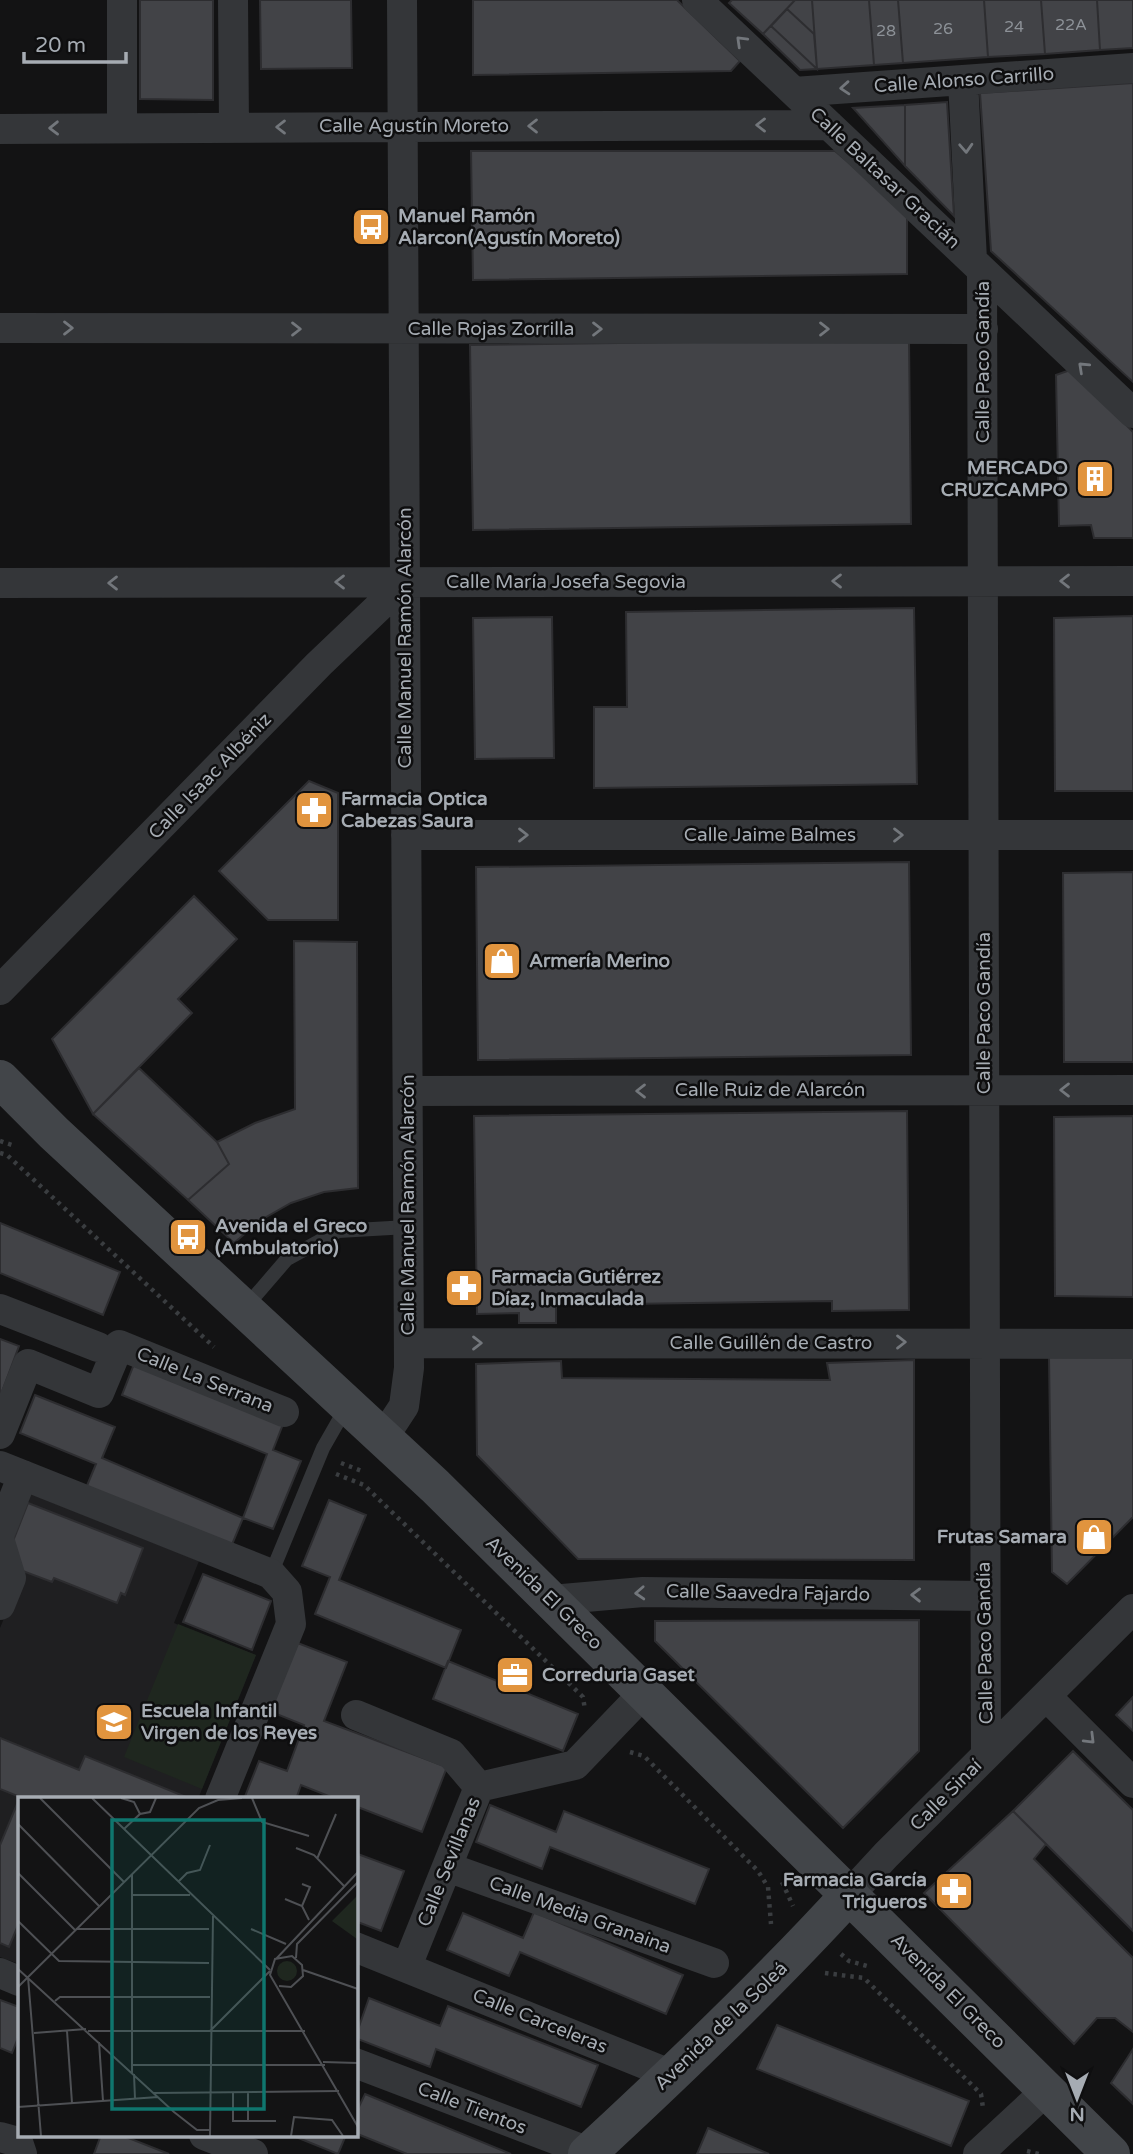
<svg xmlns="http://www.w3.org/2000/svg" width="1133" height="2154" viewBox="0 0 1133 2154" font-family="'Varela Round',sans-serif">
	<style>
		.built { fill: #1f1f21 }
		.green { fill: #1f271f }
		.building { fill: #424347; stroke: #2d2d30; stroke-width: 2 }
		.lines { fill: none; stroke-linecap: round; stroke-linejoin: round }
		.path { stroke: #3a3d40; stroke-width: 4.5; stroke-dasharray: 3.5 5; stroke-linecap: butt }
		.lane { stroke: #343639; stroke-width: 14 }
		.street { stroke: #343639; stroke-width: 30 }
		.secondary { stroke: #424549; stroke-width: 38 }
		.oneway { stroke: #73777c }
		.labels { text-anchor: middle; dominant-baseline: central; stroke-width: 5; stroke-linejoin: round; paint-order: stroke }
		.number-label { font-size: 16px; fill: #8d9298 }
		.street-label { font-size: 19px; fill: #a6acb3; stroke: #0e0e0f }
		.poi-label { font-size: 19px; font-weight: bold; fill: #a6acb3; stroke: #0e0e0f; text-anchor: start }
		.inset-road { fill: none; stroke: #4e5054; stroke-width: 2 }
		.view { fill: #0f766e; fill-opacity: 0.15; stroke: #0f766e; stroke-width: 3.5 }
		.inset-edge { fill: none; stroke: #a6acb3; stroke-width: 3.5 }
	</style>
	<rect width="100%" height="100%" fill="#131314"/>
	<!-- built -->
	<path class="built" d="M26,1492L199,1561L174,1623L256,1655L198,1799H19V1964L0,1957V1628L22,1575L0,1565Z"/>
	<!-- green -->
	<path class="green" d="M178,1624L256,1655L202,1789L124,1757Z"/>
	<!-- building -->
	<path class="building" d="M140,0H213V100L140,99Z
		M260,0H351L352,68L261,69Z
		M473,0H677L740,61L731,71L473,75Z
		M732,0H795L763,34L729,3Z
		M795,0H812L817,69L800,70L763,34Z
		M812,0H869L874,65L817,69Z
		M869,0H898L903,63L874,65Z
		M898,0H984L988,57L903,63Z
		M984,0H1041L1045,54L988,57Z
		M1041,0H1097L1100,50L1045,54Z
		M1097,0H1133V48L1100,50Z
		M787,9L814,34L817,69L771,26Z
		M1133,83V382L991,251L980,93Z
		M947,102L954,216L905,166V105Z
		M905,105V166L853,108Z
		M471,151H835L907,212V274L473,280Z
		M909,339L911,524L473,530L470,345Z
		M1073,369L1133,432V538H1094L1091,525L1059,526L1056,375Z
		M914,608L917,784L594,788V707H627L626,612Z
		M1133,616V791H1055L1054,618Z
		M552,617L554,758L475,759L473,618Z
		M309,781L338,793V920H268L219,871Z
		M909,862L911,1055L478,1060L476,867Z
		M1133,872V1062H1064L1063,873Z
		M194,896L237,939L178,999L192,1013L93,1114L52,1039Z
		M294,941L357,942L358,1188L324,1192L291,1203L261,1220L234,1243L188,1200L229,1164L217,1142L255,1123L295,1109Z
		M139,1068L217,1142L229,1164L188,1200L93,1114Z
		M907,1111L909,1310L832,1311V1301L556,1305V1323H519V1313L477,1314L474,1116Z
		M1133,1116V1297L1055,1296L1054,1117Z
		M0,1223L120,1272L103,1315L0,1273Z
		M0,1339L19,1346L0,1397Z
		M1133,1354V1517L1067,1584L1052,1572L1049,1357Z
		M136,1359L285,1419L273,1450L301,1461L273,1529L243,1518L267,1454L122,1395Z
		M914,1360V1560L578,1559L477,1455L476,1364L561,1361L562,1378L830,1380L827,1363Z
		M35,1395L115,1427L102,1458L243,1518L231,1547L86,1488L96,1464L20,1433Z
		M329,1500L366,1515L339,1580L461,1630L446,1668L315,1614L330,1577L302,1566Z
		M28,1503L143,1548L125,1595L121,1593L117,1603L54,1578L52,1582L4,1564Z
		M203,1574L271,1601L252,1650L183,1622Z
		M919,1620V1751L843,1828L655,1641V1621Z
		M295,1642L347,1662L324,1721L447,1767L422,1832L355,1806V1799H336L301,1785L296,1799H244L259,1761L287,1771L304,1725L269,1711Z
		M448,1661L578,1714L563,1751L433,1699Z
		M1133,1697V1731L1116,1715Z
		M0,1738L79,1770L85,1756L191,1799H19V1923L9,1947L0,1943V1845L20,1797L0,1789Z
		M1073,1751L1133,1810V1931L1013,1811Z
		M490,1805L556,1832L564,1811L709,1869L695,1904L550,1847L542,1869L476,1842Z
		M1013,1811L1046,1844L1034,1859L1133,1958V2032L1115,2018H1097L1074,2044L924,1893Z
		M355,1853L404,1871L381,1931L355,1921Z
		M534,1912L683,1975L666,2014L520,1952L509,1976L447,1950L463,1913L523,1938Z
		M369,1998L440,2026L448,2006L598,2065L581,2107L436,2049L430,2067L355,2038Z
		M0,2000L19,2007V2035L12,2053L0,2048Z
		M777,2025L969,2101L951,2146L757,2069Z
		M1133,2049V2104L1111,2083Z
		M365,2094L511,2154H407L355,2133V2115Z
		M708,2128L769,2154H697Z
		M101,2135H121L169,2154H94Z
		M291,2135H346L338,2154Z"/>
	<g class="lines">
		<!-- path -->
		<path class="path" d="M0,1141L12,1145
			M0,1153L7,1155L214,1347
			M341,1463L362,1471
			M336,1474L364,1485L583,1697L585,1710
			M630,1752L644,1756L758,1871L768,1887L771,1924
			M782,1882L793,1906
			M841,1954L849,1961L867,1966
			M825,1973L864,1978L981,2094L983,2108
			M1027,2151L1039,2154"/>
		<!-- lane -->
		<path class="lane" d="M244,1309L287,1259L338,1231L408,1227
			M271,1574L323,1448L347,1406"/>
		<!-- street -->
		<path class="street" d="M122,0V128
			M233,0L234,127
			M697,0L1133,413
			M963,80L972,260
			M794,92L1133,68
			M0,129L829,125
			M982,271L986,1755
			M0,328L983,329
			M0,583L1133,581
			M406,835H1133
			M0,990L319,664L405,582
			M408,1091L1133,1090
			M0,1309L98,1347
			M409,1343L1133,1344
			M0,1434L28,1364L99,1393L119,1345L284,1412
			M383,1438L404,1406L409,1368L402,0
			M0,1466L271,1574L287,1592L291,1624L220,1799
			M0,1533L23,1475
			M0,1542L11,1578L0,1605
			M551,1600L643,1592L984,1596
			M1046,1696L1133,1783
			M356,1715L451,1754L479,1787
			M447,1867L714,1963
			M850,1894L886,1855L1133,1609
			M355,1947L672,2075
			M407,1966L479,1787L575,1765L645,1692
			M0,1973L19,1981
			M355,2063L589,2152
			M204,2135L253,2154
			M0,2137L18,2142L22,2154
			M978,2154L1047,2090"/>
		<!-- secondary -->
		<path class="secondary" d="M0,1079L54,1133L435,1486L1111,2154
			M587,2154C678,2070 767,1985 850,1894"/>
	</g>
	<!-- one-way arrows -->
	<defs><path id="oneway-chevron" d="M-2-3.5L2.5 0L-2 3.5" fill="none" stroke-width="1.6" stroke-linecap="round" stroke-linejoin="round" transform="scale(1.75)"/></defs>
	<g class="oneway">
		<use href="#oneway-chevron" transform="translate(741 41) rotate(-136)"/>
		<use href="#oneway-chevron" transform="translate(845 88) rotate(176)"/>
		<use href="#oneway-chevron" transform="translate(761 125) rotate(180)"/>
		<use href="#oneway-chevron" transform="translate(533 126) rotate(180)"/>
		<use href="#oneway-chevron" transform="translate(281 127) rotate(180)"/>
		<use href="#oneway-chevron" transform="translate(54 128) rotate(179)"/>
		<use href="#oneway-chevron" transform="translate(966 148) rotate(87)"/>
		<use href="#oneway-chevron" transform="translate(68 328)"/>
		<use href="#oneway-chevron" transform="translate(296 329)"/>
		<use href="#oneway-chevron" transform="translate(597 329)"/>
		<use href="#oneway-chevron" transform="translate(824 329)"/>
		<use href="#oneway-chevron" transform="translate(1083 367) rotate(-137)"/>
		<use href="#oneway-chevron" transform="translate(837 581) rotate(180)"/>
		<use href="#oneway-chevron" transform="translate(1065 581) rotate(180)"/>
		<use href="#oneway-chevron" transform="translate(340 582) rotate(180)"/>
		<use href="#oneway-chevron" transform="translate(113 583) rotate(180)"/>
		<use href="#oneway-chevron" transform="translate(523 835)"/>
		<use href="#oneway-chevron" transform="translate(898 835)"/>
		<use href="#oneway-chevron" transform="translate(1065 1090) rotate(180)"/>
		<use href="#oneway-chevron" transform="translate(641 1091) rotate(180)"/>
		<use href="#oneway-chevron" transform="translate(901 1342)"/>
		<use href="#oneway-chevron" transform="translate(477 1343)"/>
		<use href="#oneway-chevron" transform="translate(640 1593) rotate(177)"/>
		<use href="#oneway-chevron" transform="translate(916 1595) rotate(-179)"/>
		<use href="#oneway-chevron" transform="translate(1090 1739) rotate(45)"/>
	</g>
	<!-- icons -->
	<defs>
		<g id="bus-square" transform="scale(2.0125)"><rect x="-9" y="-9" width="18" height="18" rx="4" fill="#e1943e" stroke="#0e0e0f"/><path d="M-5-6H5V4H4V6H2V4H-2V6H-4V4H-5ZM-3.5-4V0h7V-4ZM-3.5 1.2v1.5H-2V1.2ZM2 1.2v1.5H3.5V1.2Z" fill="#fff"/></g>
		<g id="building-square" transform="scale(2.0125)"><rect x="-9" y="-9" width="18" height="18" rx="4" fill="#e1943e" stroke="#0e0e0f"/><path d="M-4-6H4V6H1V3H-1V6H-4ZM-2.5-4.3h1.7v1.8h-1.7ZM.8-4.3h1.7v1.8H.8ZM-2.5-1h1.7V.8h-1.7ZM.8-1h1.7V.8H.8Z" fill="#fff"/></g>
		<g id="pharmacy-square" transform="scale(2.0125)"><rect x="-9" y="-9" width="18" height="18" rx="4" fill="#e1943e" stroke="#0e0e0f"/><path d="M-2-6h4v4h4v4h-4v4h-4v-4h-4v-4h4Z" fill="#fff"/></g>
		<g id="shop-square" transform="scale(2.0125)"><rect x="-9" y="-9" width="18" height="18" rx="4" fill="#e1943e" stroke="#0e0e0f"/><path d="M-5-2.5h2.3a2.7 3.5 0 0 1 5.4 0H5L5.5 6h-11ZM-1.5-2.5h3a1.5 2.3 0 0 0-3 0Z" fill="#fff"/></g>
		<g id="office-square" transform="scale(2.0125)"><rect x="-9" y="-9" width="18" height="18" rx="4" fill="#e1943e" stroke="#0e0e0f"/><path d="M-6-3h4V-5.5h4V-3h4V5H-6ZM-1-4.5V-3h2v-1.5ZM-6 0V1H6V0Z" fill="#fff"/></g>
		<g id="school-square" transform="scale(2.0125)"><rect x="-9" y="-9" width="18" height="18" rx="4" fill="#e1943e" stroke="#0e0e0f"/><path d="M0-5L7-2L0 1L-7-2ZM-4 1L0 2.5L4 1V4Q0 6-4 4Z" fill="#fff"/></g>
	</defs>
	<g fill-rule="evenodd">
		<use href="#bus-square" x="371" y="227"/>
		<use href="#building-square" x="1095" y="479"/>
		<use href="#pharmacy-square" x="314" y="810"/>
		<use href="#shop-square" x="502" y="961"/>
		<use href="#bus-square" x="188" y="1237"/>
		<use href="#pharmacy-square" x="464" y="1288"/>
		<use href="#shop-square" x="1094" y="1537"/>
		<use href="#office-square" x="515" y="1675"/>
		<use href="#school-square" x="114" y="1722"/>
		<use href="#pharmacy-square" x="954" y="1891"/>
	</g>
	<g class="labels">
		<!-- number labels -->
		<g class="number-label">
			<text x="1071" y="25">22A</text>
			<text x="1014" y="27">24</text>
			<text x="943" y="29">26</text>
			<text x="886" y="31">28</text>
		</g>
		<!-- street labels -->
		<g class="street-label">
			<text transform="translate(964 80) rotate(-4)">Calle Alonso Carrillo</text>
			<text x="414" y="126">Calle Agustín Moreto</text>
			<text transform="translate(885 178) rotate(43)">Calle Baltasar Gracián</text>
			<text x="491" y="329">Calle Rojas Zorrilla</text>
			<text transform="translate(983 362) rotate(-90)">Calle Paco Gandía</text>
			<text x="566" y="582">Calle María Josefa Segovia</text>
			<text transform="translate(405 638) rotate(-90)">Calle Manuel Ramón Alarcón</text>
			<text transform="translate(210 776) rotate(-46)">Calle Isaac Albéniz</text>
			<text x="770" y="835">Calle Jaime Balmes</text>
			<text transform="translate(984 1013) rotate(-90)">Calle Paco Gandía</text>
			<text x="770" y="1090">Calle Ruiz de Alarcón</text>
			<text transform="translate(408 1205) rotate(-90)">Calle Manuel Ramón Alarcón</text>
			<text x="771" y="1343">Calle Guillén de Castro</text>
			<text transform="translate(205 1380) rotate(22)">Calle La Serrana</text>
			<text transform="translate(544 1593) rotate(44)">Avenida El Greco</text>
			<text transform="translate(768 1593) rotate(1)">Calle Saavedra Fajardo</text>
			<text transform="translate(985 1643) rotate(-91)">Calle Paco Gandía</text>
			<text transform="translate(946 1795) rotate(-45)">Calle Sinaí</text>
			<text transform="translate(449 1862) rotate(-68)">Calle Sevillanas</text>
			<text transform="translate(580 1915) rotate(20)">Calle Media Granaina</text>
			<text transform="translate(948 1991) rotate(45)">Avenida El Greco</text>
			<text transform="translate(540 2021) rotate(22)">Calle Carceleras</text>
			<text transform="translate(721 2026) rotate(-44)">Avenida de la Soleá</text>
			<text transform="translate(472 2108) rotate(21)">Calle Tientos</text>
		</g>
		<!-- poi labels -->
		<g class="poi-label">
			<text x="398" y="216">Manuel Ramón<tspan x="398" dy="22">Alarcon(Agustín Moreto)</tspan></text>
			<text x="1068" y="468" text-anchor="end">MERCADO<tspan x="1068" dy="22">CRUZCAMPO</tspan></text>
			<text x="341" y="799">Farmacia Optica<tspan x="341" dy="22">Cabezas Saura</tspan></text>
			<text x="529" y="961">Armería Merino</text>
			<text x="215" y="1226">Avenida el Greco<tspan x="215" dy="22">(Ambulatorio)</tspan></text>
			<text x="491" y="1277">Farmacia Gutiérrez<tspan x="491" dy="22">Díaz, Inmaculada</tspan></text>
			<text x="1067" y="1537" text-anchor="end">Frutas Samara</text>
			<text x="542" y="1675">Correduria Gaset</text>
			<text x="141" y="1711">Escuela Infantil<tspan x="141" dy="22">Virgen de los Reyes</tspan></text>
			<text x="927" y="1880" text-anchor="end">Farmacia García<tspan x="927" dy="22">Trigueros</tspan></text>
		</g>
	</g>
	<!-- overview -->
	<g transform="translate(18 1797)">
		<rect width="340" height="340" fill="#131314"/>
		<path d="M339,99V142L314,124ZM259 174a10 10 0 1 1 20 0a10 10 0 1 1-20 0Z" fill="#1f271f"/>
		<path class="inset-road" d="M22,1L106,85M74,1L252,173M103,1L116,5L122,17M234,1L244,25L291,39M0,27L81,109M106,32L122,17L132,15L138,1M278,51L296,58L326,89M299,62L318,17M0,76L57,133M114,77V276M160,85L169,76L182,73L192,48M284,87L292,90L284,109M114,98H172M267,102L284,109L291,123M0,124L41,164L191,166M59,132H191M233,132L268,147M278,161L279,147L340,85M258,162L340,75M0,172L156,315L179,333H192M285,173L340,192M10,180L23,339M261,189L273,190L285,179L284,168L274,159L257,162L252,178L340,330M0,190L181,11L200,3L224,1M37,204L42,200H192M49,234L54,306M70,234H287M192,234L252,174M16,236L68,232M81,245L85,304M305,265L340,266M114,268H307M116,277L117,302M215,295V324H258M230,295V324M135,296L321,294M0,310L140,300M192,339L195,119M273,339L276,320L314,323L325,339"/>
		<path class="view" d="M94,23H246V312H94Z"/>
		<rect width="340" height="340" class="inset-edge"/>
	</g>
	<!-- north arrow -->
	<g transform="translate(1077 2098) rotate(180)" stroke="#0e0e0f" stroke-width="5" paint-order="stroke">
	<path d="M0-5L12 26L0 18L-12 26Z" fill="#a6acb3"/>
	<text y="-10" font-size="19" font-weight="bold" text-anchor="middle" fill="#a6acb3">N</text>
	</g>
	<!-- scale -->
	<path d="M24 52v10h102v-10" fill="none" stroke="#a6acb3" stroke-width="3.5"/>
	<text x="35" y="52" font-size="21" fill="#a6acb3" stroke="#0e0e0f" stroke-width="5" paint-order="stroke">20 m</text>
</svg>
